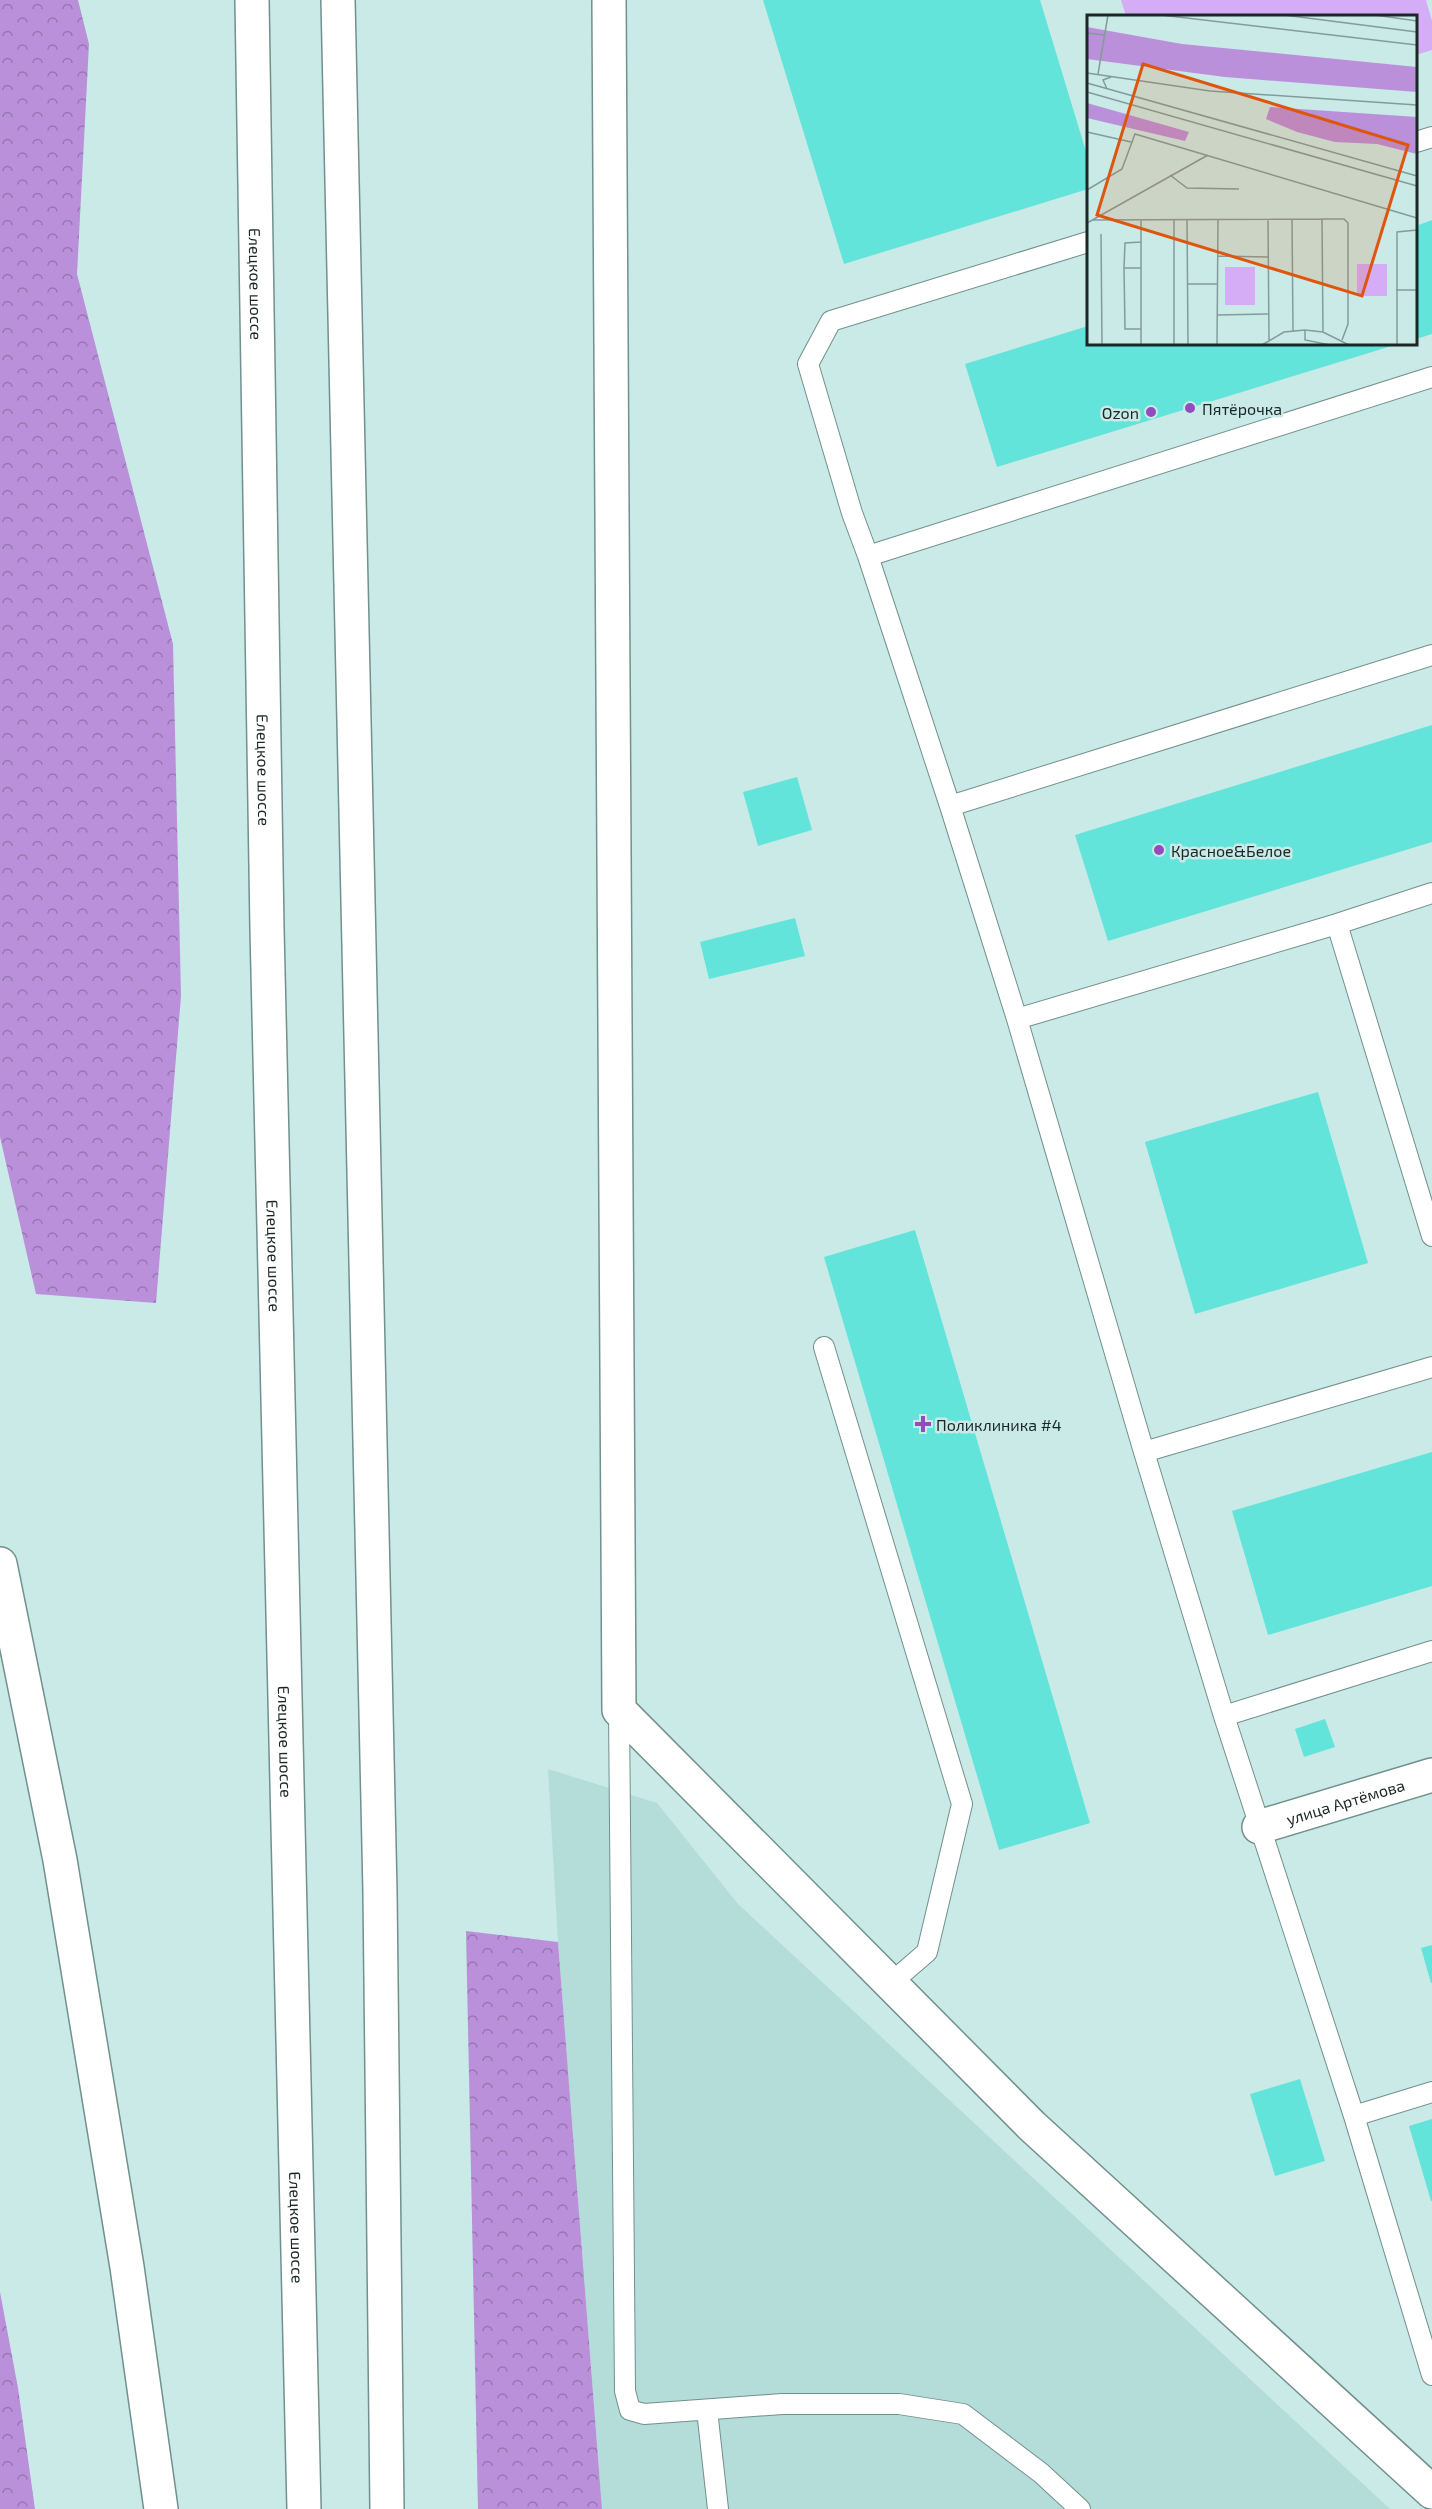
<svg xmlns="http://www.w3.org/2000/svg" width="1432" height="2509" viewBox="0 0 1432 2509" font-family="'Exo 2',sans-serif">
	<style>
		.built { fill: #b4dcd9 }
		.forest { fill: url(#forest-crowns) }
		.park { fill: #d5acf6 }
		.building { fill: #63e4db }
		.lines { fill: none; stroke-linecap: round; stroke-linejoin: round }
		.service-casing { stroke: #72908d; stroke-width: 22 }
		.minor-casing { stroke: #72908d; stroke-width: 36 }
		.tertiary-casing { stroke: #72908d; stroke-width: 36 }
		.primary-casing { stroke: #72908d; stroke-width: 36 }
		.service { stroke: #fff; stroke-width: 20 }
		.minor { stroke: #fff; stroke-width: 33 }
		.tertiary { stroke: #fff; stroke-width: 33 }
		.primary { stroke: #fff; stroke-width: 33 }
		.poi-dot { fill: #914cc0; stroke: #c9eae6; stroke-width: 2 }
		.labels { text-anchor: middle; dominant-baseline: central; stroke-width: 5; stroke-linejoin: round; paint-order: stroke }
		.street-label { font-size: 16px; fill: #1a2725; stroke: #c9eae6 }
		.poi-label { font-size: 16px; fill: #1a2725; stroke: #c9eae6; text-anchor: start }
		.inset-road { fill: none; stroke: #839c99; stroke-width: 1.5 }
		.view { fill: #de560d; fill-opacity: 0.15; stroke: #de560d; stroke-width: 3 }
		.inset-edge { fill: none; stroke: #1a2725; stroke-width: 3 }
	</style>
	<defs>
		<pattern id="forest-crowns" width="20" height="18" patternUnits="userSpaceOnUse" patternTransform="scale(1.5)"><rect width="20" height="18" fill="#ba90db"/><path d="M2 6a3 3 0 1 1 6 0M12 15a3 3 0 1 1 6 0" fill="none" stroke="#9676b1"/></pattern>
	</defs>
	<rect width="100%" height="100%" fill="#c9eae6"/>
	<!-- built -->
	<path class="built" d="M548,1769L657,1803L738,1904L1390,2509H602L558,1942Z"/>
	<!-- forest -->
	<path class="forest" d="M0,0H78L89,44L77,274L173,644L181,996L156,1303L36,1294L0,1137Z
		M466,1931L558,1942L602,2509H478Z
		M0,2292L18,2388L35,2509H0Z"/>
	<!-- park -->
	<path class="park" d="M1121,0H1426L1432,21V50L1416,55V16H1126Z"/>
	<!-- building -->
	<path class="building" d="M763,0H1040L1088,158V189L844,264Z
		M1432,220V334L1416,339V226Z
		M1088,326V344H1398L997,467L965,364Z
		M1432,725V842L1108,941L1075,835Z
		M797,777L812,830L758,846L743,792Z
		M795,918L805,956L709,979L700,942Z
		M1318,1092L1368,1263L1195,1314L1145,1142Z
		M915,1230L1090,1823L999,1850L824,1257Z
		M1432,1452V1586L1268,1635L1232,1511Z
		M1325,1719L1335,1747L1304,1757L1295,1729Z
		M1432,1945V1983H1431L1421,1948Z
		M1300,2079L1325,2161L1275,2176L1250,2094Z
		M1432,2119V2201H1431L1409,2126Z"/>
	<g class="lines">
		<!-- service casing -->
		<g class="service-casing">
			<path id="service" d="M1416,142L1432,137
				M1088,242L831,321L808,364L852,513L868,556L1432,377
				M868,556L950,806L1017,1019L1144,1452L1224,1716L1354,2116L1432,2375
				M950,806L1432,655
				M1337,924L1432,1236
				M1017,1019L1337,924L1432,893
				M824,1347L962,1804L927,1952L891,1983
				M1144,1452L1432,1367
				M619,1710L625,2391L630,2410L644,2414L782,2404H899L963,2414L1041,2473L1080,2509
				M1224,1716L1432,1651
				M1354,2116L1432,2092
				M707,2410L718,2509"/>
		</g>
		<!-- minor casing -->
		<g class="minor-casing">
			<path id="minor" d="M609,0L619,1710L1032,2126L1432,2492
				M0,1564L60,1860L127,2267L161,2509"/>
		</g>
		<!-- tertiary casing -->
		<g class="tertiary-casing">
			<g id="tertiary">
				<path id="s1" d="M1259,1827L1432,1775"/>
			</g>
		</g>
		<!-- primary casing -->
		<g class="primary-casing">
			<g id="primary">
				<path id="s2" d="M252,0L267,929L304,2509"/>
				<path d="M338,0L380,1892L387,2509"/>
			</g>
		</g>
		<!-- service -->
		<use href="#service" class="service"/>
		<!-- minor -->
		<use href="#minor" class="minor"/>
		<!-- tertiary -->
		<use href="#tertiary" class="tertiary"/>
		<!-- primary -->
		<use href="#primary" class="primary"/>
	</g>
	<!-- markers -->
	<g class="poi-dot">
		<circle cx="1190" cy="408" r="6"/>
		<circle cx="1151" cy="412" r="6"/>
		<circle cx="1159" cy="850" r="6"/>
		<path d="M920 1415h6v6h6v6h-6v6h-6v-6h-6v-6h6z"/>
	</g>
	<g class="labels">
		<!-- street labels -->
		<g class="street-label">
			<text stroke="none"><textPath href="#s2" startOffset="284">Елецкое шоссе</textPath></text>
			<text stroke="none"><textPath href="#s2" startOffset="770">Елецкое шоссе</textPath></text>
			<text stroke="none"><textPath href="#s2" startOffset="1256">Елецкое шоссе</textPath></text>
			<text stroke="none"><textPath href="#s2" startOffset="1742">Елецкое шоссе</textPath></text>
			<text stroke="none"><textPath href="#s1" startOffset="90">улица Артёмова</textPath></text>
			<text stroke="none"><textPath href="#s2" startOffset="2228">Елецкое шоссе</textPath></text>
		</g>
		<!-- poi labels -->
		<g class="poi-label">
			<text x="1202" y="408">Пятёрочка</text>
			<text x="1139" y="412" text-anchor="end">Ozon</text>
			<text x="1171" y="850">Красное&amp;Белое</text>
			<text x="936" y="1424">Поликлиника #4</text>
		</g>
	</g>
	<!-- overview -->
	<g transform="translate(1087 15)">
		<rect width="330" height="330" fill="#c9eae6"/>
		<path d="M0,12L95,29L330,52V77L138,62L0,44ZM0,88L102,117L98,126L0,103ZM183,92L330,102V139L290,129L248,127L210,117L179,104Z" fill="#ba90db"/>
		<path d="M270,249H300V281H270ZM138,252H168V290H138Z" fill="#d5acf6"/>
		<path class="inset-road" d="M74,0L330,30M197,0L330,17M288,0L330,6M0,18L18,20M0,58L123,76L330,90M11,59L21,0M0,68L330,161M20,74L16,65L24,62M0,77L330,171M0,117L44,127M83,160L100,173L152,174M0,175L35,154L48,119L330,203M100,204L101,330M205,204L206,316M5,205L235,204M181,205L182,325M0,208L121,140M14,219L15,330M131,241L181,242M37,253L38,228L54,227M101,269H130M309,275H330M130,300L181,299M54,314H38L37,253H54M218,315V325L243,330M236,317L235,204H257L261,208V309L255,325M54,330V205M87,330V204M130,330L131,204M175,330L197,317L218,315L236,317L262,330M310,330V217L330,215"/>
		<path class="view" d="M56,49L321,130L275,281L10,200Z"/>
		<rect width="330" height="330" class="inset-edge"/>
	</g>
</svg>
